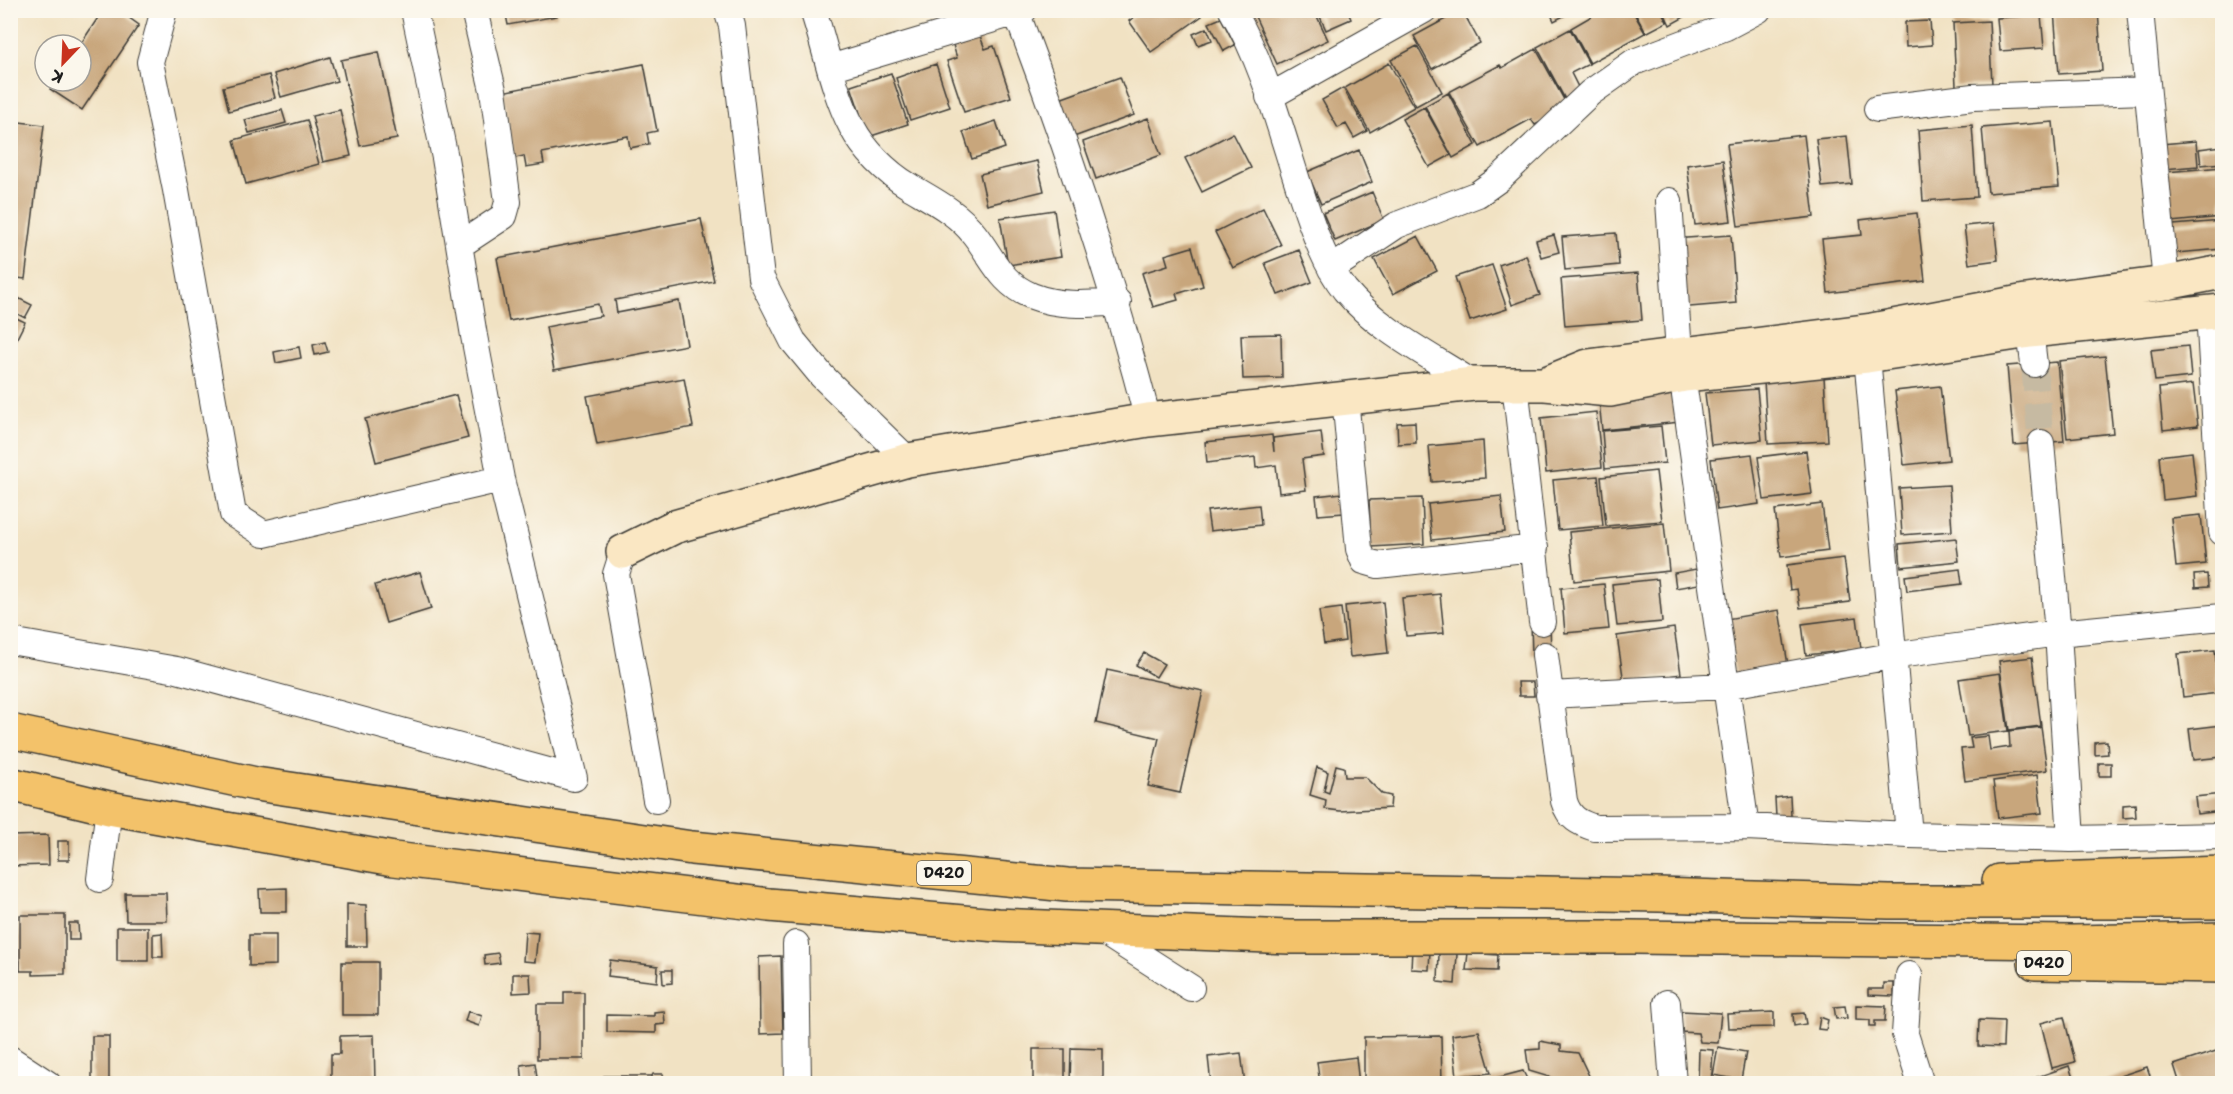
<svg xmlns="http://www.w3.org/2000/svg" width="2233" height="1094" viewBox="0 0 2233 1094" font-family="'Shantell Sans',sans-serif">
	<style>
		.building { fill: #c8a67c }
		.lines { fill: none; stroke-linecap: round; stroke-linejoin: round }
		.street-tunnel { stroke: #c6baa2; stroke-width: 26; stroke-dasharray: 26 13; stroke-linecap: butt }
		.street-casing { stroke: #3c3a35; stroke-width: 28 }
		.secondary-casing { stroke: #3c3a35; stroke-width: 36 }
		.highway-casing { stroke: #3c3a35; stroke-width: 36 }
		.street { stroke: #fff; stroke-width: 26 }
		.secondary { stroke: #fae7c3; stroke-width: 33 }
		.highway { stroke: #f3c26a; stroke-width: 33 }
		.labels { text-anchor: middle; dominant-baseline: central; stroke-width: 6; stroke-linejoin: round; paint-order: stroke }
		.shield { fill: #fbf7ec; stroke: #5f5e5a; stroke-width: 1.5 }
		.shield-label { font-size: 15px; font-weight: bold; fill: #1c1c1c }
	</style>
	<rect width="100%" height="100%" fill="#fbf7ec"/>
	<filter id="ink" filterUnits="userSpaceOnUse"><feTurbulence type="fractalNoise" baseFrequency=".0167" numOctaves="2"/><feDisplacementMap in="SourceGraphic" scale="12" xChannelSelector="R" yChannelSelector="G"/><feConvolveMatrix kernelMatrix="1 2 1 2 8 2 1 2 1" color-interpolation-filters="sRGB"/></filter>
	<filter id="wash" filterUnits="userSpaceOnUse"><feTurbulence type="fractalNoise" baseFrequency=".008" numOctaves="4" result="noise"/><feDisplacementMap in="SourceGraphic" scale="24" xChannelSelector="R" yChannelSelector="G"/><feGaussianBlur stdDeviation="1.35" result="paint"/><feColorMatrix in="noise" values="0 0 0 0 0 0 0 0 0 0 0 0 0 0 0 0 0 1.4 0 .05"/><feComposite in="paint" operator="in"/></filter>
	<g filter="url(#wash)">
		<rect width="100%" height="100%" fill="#f1e2c3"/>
		<g id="blocks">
			<!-- building -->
			<path class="building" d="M103,10H118L139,25L82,110L50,89L56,81H81L80,45Z
				M505,10H556L557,16L508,25Z
				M1144,10H1199L1202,16L1151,52L1129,21Z
				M1252,10H1314L1328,40L1277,64Z
				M1317,10H1347L1351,19L1326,30Z
				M1462,10L1480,43L1432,69L1414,36Z
				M1549,10H1575L1554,21Z
				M1602,10H1632L1645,33L1590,63L1571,28Z
				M1634,10H1661L1667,22L1646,33Z
				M1663,10H1697L1670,25Z
				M2098,10L2102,71L2059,74L2054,11Z
				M2041,15L2044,48L2000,51L1997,18Z
				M1221,18L1235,45L1224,51L1209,23Z
				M1930,21L1932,45L1906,47L1905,22Z
				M1989,21L1992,85L1956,86L1953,23Z
				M1207,28L1212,40L1198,45L1193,34Z
				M1570,29L1589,64L1571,73L1580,91L1565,99L1537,47Z
				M980,36L985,49L994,46L1011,97L964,112L947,61L957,58L953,45Z
				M1417,46L1442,92L1416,106L1391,60Z
				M1536,49L1568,107L1535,125L1531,119L1480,147L1449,92L1500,65L1502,68Z
				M379,52L397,139L360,146L341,60Z
				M330,57L337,81L281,97L274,74Z
				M1389,63L1414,107L1370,132L1345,88Z
				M644,64L657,131L647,133L649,144L630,148L628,136L542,153L544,164L526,167L524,156L515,158L502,92Z
				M936,64L950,107L910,120L896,78Z
				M891,73L908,124L868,137L851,86Z
				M269,75L275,98L229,111L223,87Z
				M1120,77L1134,115L1071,138L1057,100Z
				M1343,88L1367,131L1354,138L1346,124L1338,128L1322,100Z
				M1448,93L1476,145L1453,158L1425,106Z
				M1424,107L1451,155L1429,167L1402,119Z
				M282,110L286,123L249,133L245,120Z
				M340,110L351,156L323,162L312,116Z
				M1148,118L1161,155L1096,179L1083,142Z
				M307,120L319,164L246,184L234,140Z
				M996,121L1005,148L972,159L963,132Z
				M19,122L44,125L25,279L10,277V189Z
				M2053,122L2059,187L1988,193L1982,128Z
				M1972,125L1977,197L1923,201L1918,130Z
				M1233,133L1251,168L1202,192L1185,158Z
				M1804,135L1814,217L1738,226L1727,144Z
				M1847,136L1852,184L1822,187L1816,139Z
				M2196,141L2198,166L2164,169L2161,144Z
				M2222,146V163L2201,165L2199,149Z
				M1359,150L1372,182L1321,204L1307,172Z
				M1723,160L1731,221L1695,225L1687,165Z
				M1037,161L1044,191L987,205L980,174Z
				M2222,167V217L2171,222L2166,172Z
				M1372,192L1384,220L1335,241L1323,213Z
				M1263,208L1281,245L1233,268L1215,232Z
				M1054,210L1061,257L1008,265L1000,218Z
				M1917,213L1925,281L1828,293L1822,239L1862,235L1860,220Z
				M701,219L714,281L615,300L617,313L679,301L687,345L554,370L546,327L601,316L598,304L509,321L497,258Z
				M2222,221V249L2176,253L2173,225Z
				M1994,223L1998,260L1969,264L1964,226Z
				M1616,233L1619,265L1565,270L1562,237Z
				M1554,235L1559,252L1541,257L1536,240Z
				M1731,235L1736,303L1678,308L1672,239Z
				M1418,236L1437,271L1393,294L1374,259Z
				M1192,247L1203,286L1176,294L1178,300L1153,307L1142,273L1168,265L1165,255Z
				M1299,250L1312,282L1278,295L1265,263Z
				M1526,255L1540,295L1512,305L1499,265Z
				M1492,265L1507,309L1470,321L1455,277Z
				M1638,273L1642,320L1565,326L1561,279Z
				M12,295L32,305L25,318L10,310Z
				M10,315L25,322L10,352Z
				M1281,334L1282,378L1243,379L1241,335Z
				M325,342L328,352L315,355L313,345Z
				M2188,346L2191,377L2155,381L2151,350Z
				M299,347L301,358L276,363L274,352Z
				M2105,356L2113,433L2067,438L2059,361Z
				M2057,362L2064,441L2014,445L2007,366Z
				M1824,377L1828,441L1768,444L1764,381Z
				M684,378L693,427L597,445L587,396Z
				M2193,384L2198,426L2163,430L2159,388Z
				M1940,386L1949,460L1904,465L1895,391Z
				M1757,389L1762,440L1711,445L1705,393Z
				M1677,393L1680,422L1602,430L1599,401Z
				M456,395L468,438L376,462L365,419Z
				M1596,412L1602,467L1546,473L1541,418Z
				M1415,422L1416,443L1398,444L1397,423Z
				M1661,426L1665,463L1605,469L1602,431Z
				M1321,432L1324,456L1302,459L1306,490L1279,493L1276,465L1256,468L1255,457L1207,463L1205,442L1272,435L1274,452L1273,438Z
				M1483,441L1485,478L1432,482L1429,446Z
				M1806,451L1812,494L1764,500L1758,457Z
				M2192,452L2197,496L2163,500L2159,456Z
				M1752,454L1759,504L1717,510L1711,459Z
				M1656,471L1662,521L1606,526L1601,477Z
				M1598,476L1603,526L1558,530L1553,480Z
				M1949,485L1952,531L1902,535L1899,488Z
				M1342,493L1344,513L1318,515L1316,496Z
				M1501,496L1505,532L1432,540L1428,504Z
				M1422,498L1424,544L1371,547L1369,500Z
				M1822,504L1828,551L1781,557L1775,510Z
				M1259,505L1261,525L1210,531L1207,511Z
				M2201,515L2206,564L2176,567L2171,518Z
				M1664,523L1669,571L1574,581L1569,532Z
				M1956,538L1959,561L1901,567L1899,544Z
				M1844,558L1850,602L1800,608L1797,589L1790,590L1787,565Z
				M1696,569L1699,584L1676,588L1674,573Z
				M1960,569L1962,584L1907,591L1905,576Z
				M420,572L431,609L386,623L375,585Z
				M2207,574L2208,587L2195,588L2194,575Z
				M1658,579L1662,622L1617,626L1612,584Z
				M1604,584L1609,629L1565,633L1561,588Z
				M1440,594L1444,633L1406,636L1402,598Z
				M1383,602L1388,653L1350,657L1345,606Z
				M1341,608L1345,641L1324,644L1319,611Z
				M1779,610L1788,665L1735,674L1726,619Z
				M1857,617L1861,649L1806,655L1802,624Z
				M1550,622L1551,655L1532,656L1531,623Z
				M1674,628L1681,674L1624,683L1617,636Z
				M2215,650L2219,693L2183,697L2178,654Z
				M1144,653L1164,664L1156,677L1136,665Z
				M2032,657L2041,726L2009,730L1999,661Z
				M1107,670L1203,691L1180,793L1148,786L1159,738L1096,723Z
				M2000,673L2008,731L1968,736L1959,679Z
				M1518,682H1533L1534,696H1519Z
				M2222,725V757L2193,760L2189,729Z
				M2041,727L2047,770L1965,781L1961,749L1972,748L1970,738L1988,736L1990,750L2010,747L2009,731Z
				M2107,741L2108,754L2095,755V742Z
				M2099,763H2111V776H2099Z
				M1336,765L1344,767L1345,777H1365L1382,794L1391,796L1390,808L1340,811L1325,809L1326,800L1310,795L1317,767L1328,772L1324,791L1329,793Z
				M2037,775L2042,813L1998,818L1993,781Z
				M2222,794V811L2197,814L2195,797Z
				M1790,796L1791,816L1776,817L1775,798Z
				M2135,804L2136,817L2123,818V805Z
				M48,835L49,865L10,866V836Z
				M58,841H69V860H58Z
				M287,888V912H260L259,889Z
				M125,893H166L167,921H126Z
				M347,904L366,905L367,946H347Z
				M20,915H65V974L33,975V971H20Z
				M69,923H78L79,940H69Z
				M117,927H148V961H117Z
				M525,932L538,933L535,962L523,961Z
				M162,933L163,957H153V934Z
				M249,935H276V965L249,966Z
				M1412,949L1430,950L1429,970L1411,969Z
				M498,953L500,963L485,965L484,955Z
				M1439,953L1457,954L1455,984L1438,982Z
				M1468,953L1498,955L1497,971L1466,970Z
				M781,956L783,1033L760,1034L759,957Z
				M610,960L658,966L657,982L608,976Z
				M342,962H378V1015H342Z
				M662,970H672V983L663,984Z
				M513,974H530L531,992L513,993Z
				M1884,983H1894V996L1868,995V989H1884Z
				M564,992H584V1059H537V1004H564Z
				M1856,1005L1886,1006L1885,1021H1875V1026H1870V1020L1856,1019Z
				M1845,1006L1847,1018L1836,1019L1834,1007Z
				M468,1011L482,1016L479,1026L465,1021Z
				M664,1011L665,1024L656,1025V1033L607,1032V1015L654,1016V1012Z
				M1681,1011L1721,1013L1718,1043L1700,1042L1698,1033L1681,1032Z
				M1774,1012V1027L1728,1028L1727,1014Z
				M1804,1013L1806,1024L1794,1026L1793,1014Z
				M1820,1017L1828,1020L1826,1030L1818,1029Z
				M2064,1017L2075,1062L2052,1068L2041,1023Z
				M1979,1020L2004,1021L2003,1047L1978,1046Z
				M1479,1031L1491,1073L1457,1076L1452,1035Z
				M374,1035L375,1084H331V1054H340V1036Z
				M92,1036H109V1084H92Z
				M1441,1036L1442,1084H1364V1037Z
				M1540,1041L1561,1045V1051L1578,1053L1593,1084H1558L1556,1079L1529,1071L1526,1050L1540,1049Z
				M1718,1047L1746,1052L1741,1080L1713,1075Z
				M1071,1048L1103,1049V1084H1070Z
				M1033,1049H1065V1084H1033Z
				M1699,1049L1713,1050L1711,1084H1698Z
				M2222,1049V1084H2180L2174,1065Z
				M1241,1053L1245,1084H1211L1208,1057Z
				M1356,1057L1359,1084H1320L1317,1062Z
				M535,1063L538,1084H523L521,1065Z
				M2069,1066L2075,1084H2030L2029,1080Z
				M2147,1067L2153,1084H2099V1083Z
				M1523,1071L1528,1081L1534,1084H1492V1079Z
				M653,1074H663L664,1084H653L652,1076V1084H604V1076H652Z
				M1483,1076L1484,1084H1448V1080Z
				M295,1078H314V1084H295Z"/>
		</g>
	</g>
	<g filter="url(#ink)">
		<use href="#blocks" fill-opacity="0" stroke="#3c3a35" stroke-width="1.5"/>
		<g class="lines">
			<!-- street-tunnel -->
			<path class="street-tunnel" d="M2034,364L2041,443"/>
			<!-- street casing -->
			<g class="street-casing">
				<path id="street" d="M164,10L150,62L176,190L233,514L264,534L501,479
					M727,10L732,26L761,278L793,341L822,376L908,460
					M813,10C826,49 833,91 852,127C864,150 887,173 909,186C932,200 957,212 974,234C993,258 1001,284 1032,296C1060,307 1089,304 1118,302
					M1232,10C1266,67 1282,137 1303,199C1314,231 1324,263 1345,290C1378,330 1431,356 1474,384
					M2140,10L2166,283
					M1017,14C1068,148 1112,281 1148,420
					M830,68L1024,10
					M1269,97L1424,10
					M1877,109L1973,97L2145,91
					M1669,201L1679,353L1746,827
					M460,245L504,216L508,202L493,90L474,10
					M1331,269L1397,225L1478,194L1499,179L1590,93L1634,62L1726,27L1758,10
					M2209,312L2222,532
					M2028,313L2034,364
					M1867,356L1909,835
					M1515,384L1542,622
					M1345,397L1359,549L1364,561L1378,565L1535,548
					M2041,443L2058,633L2071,839
					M623,552L616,574L656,800
					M10,641L177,670L574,778L501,479L474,336L445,158L414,10
					M1545,655L1564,801C1569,818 1579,823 1595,828L1746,827L1909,835L2071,839L2222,836
					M1549,695L1725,686L1891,656L2058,633L2222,617
					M100,879L109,808
					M1099,929L1191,988
					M796,944L798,1084
					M1909,975L1905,1034L1921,1084
					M1667,1003L1673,1084
					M10,1059L48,1084"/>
			</g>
			<!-- secondary casing -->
			<g class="secondary-casing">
				<path id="secondary" d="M1549,382L1588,366L1872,330L2026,301L2166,283L2222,272
					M623,552L674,527L908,460L1148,420L1474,384H1545L1610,390L1684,375L1867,356L2030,331L2222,311"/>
			</g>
			<!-- highway casing -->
			<g class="highway-casing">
				<path id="highway" d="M10,731L256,784L692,848L1067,885L1659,895L1889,902H2222
					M10,784L109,808L394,859L769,905L997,925L1289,937H1632L2072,942L2222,939
					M1999,881L2222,873
					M2035,963L2222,966"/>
			</g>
			<!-- street -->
			<use href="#street" class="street"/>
			<!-- secondary -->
			<use href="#secondary" class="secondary"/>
			<!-- highway -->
			<use href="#highway" class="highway"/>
		</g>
	</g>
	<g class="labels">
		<!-- shield labels -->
		<g class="shield">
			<rect x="917" y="861" width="54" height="24" rx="4.5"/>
			<rect x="2017" y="951" width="54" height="24" rx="4.5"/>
		</g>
		<g class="shield-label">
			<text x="944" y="873">D420</text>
			<text x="2044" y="963">D420</text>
		</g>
	</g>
	<!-- margin -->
	<rect width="2233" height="1094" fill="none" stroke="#fbf7ec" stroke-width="36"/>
	<!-- north arrow -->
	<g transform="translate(63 63) rotate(203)"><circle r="28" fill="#fbf7ec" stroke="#a29f99" stroke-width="1.5"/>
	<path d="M0-4.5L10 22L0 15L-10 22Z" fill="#c8321e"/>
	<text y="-9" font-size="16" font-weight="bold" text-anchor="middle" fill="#1c1c1c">K</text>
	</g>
</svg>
